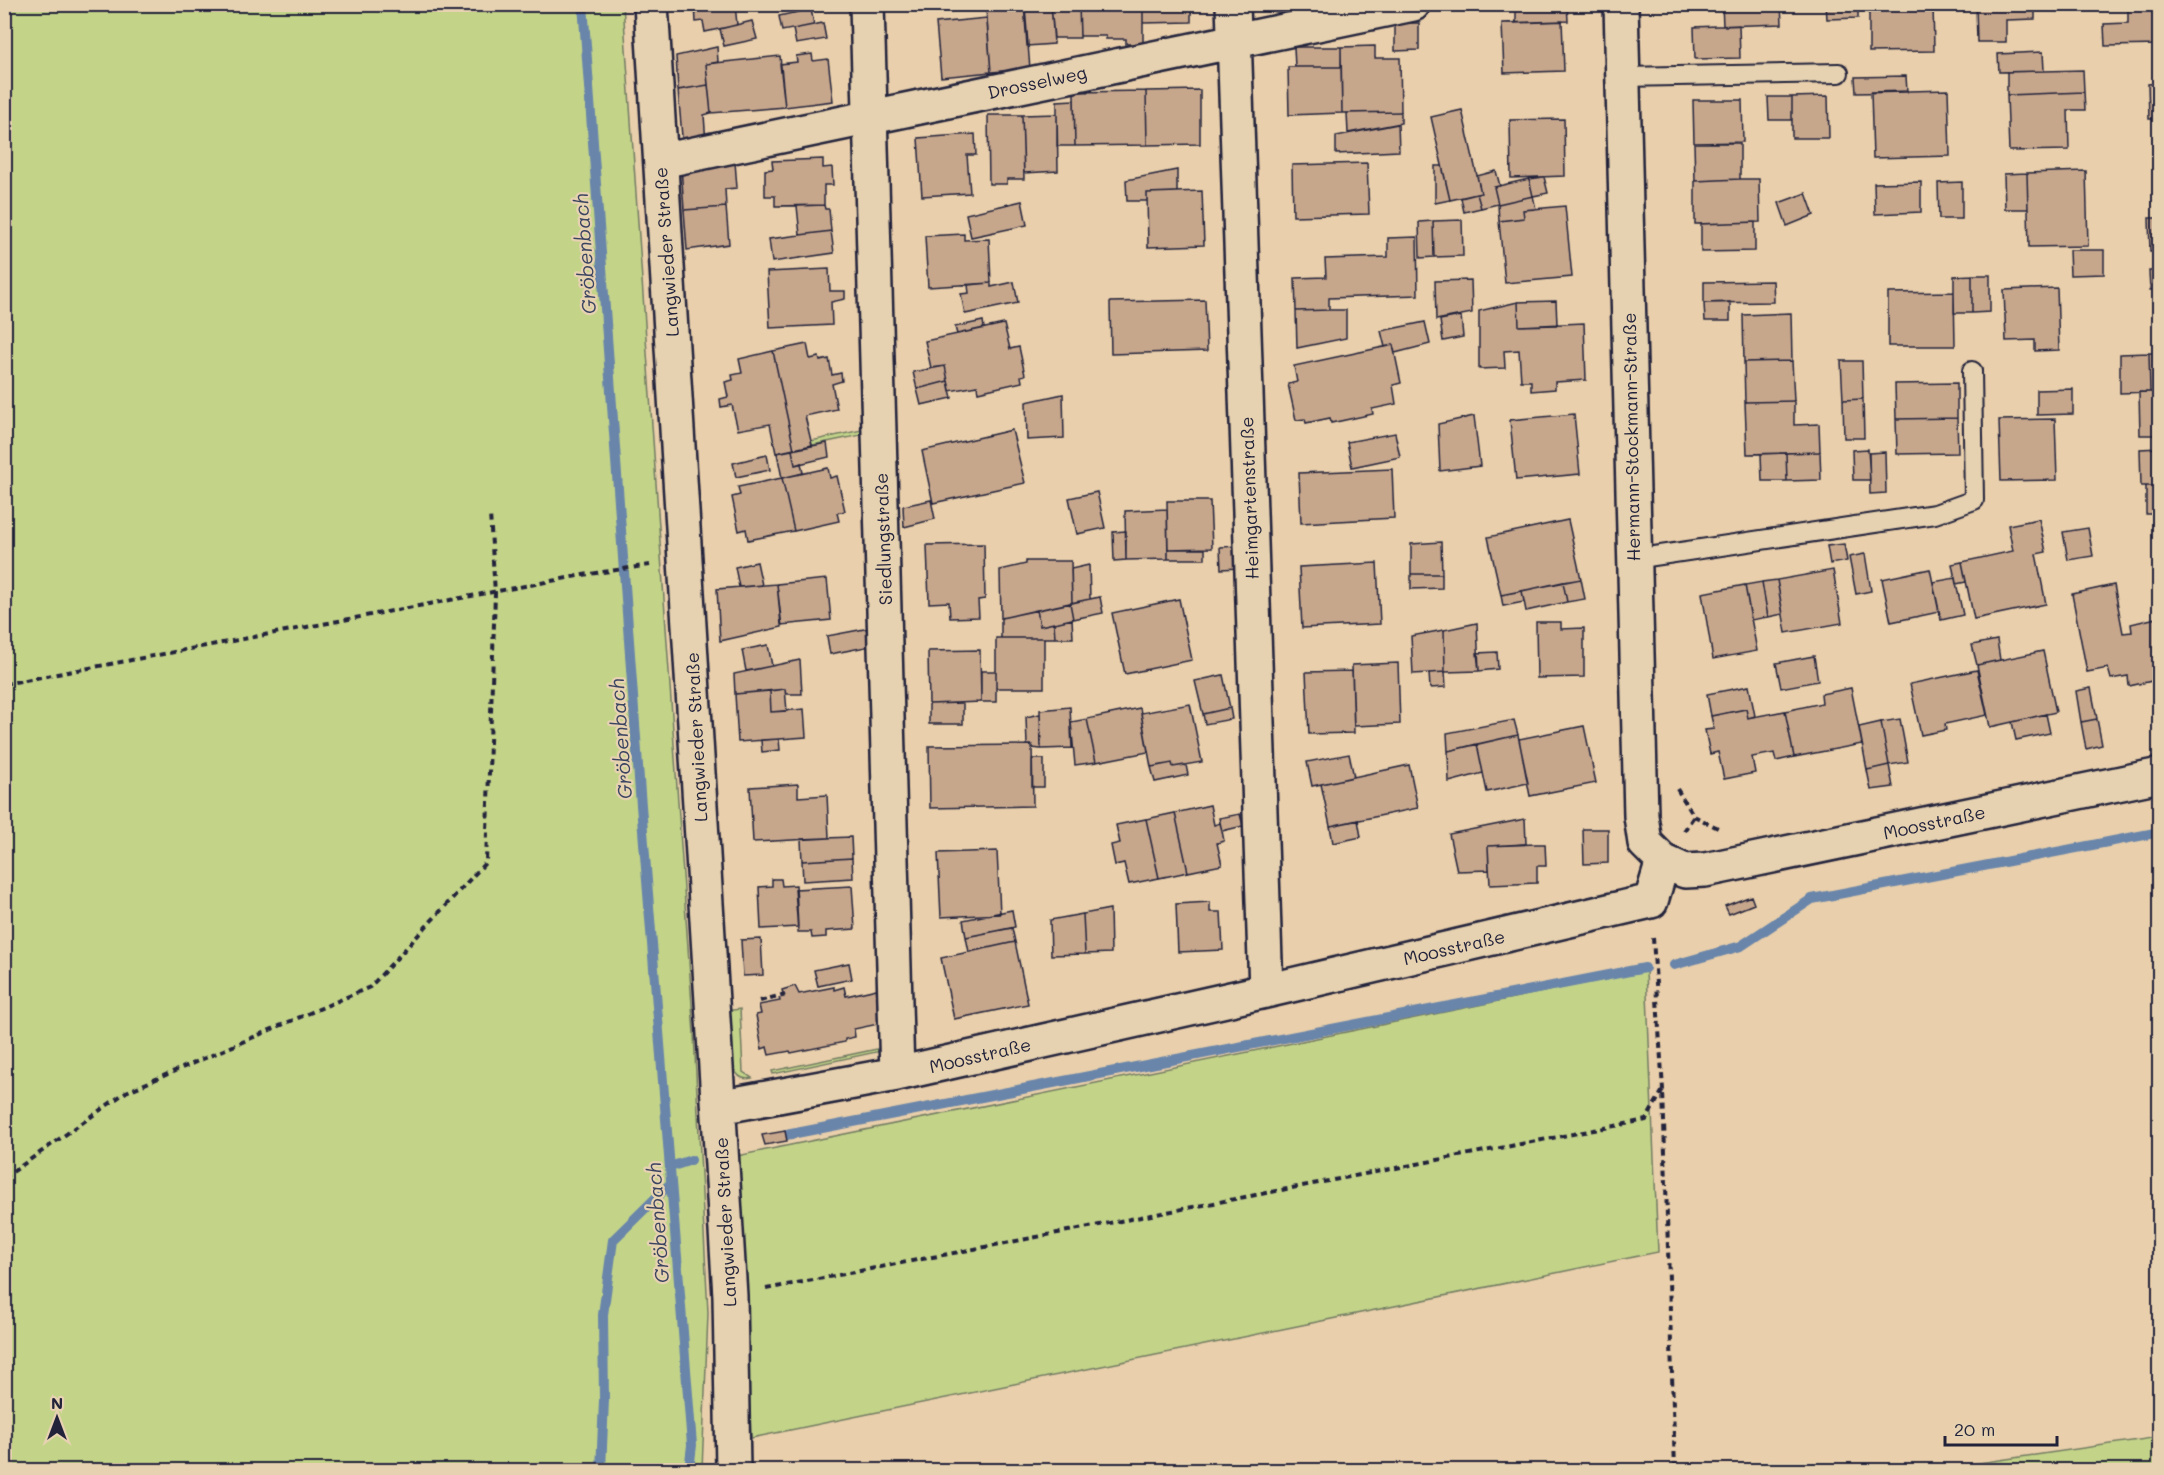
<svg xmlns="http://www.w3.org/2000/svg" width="2164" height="1475" viewBox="0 0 2164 1475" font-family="Mali,sans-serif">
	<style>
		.green { fill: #c3d489; stroke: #727b62; stroke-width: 1.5 }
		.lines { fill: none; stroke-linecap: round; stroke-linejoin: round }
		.stream { stroke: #6985aa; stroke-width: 10 }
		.building { fill: #c7a78c; stroke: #22223b; stroke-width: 1.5 }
		.service-casing { stroke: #22223b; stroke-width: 22 }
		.minor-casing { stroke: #22223b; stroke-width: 38 }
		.path { stroke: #22223b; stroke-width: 4; stroke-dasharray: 6 4.5; stroke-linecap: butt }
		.service { stroke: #e6d2b0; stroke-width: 18 }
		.minor { stroke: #e6d2b0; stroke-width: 33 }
		.labels { text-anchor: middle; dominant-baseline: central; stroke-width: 4.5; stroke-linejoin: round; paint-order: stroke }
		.street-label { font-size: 18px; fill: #22223b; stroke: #e6d2b0 }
		.water-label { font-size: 20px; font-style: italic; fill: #3a4360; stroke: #e6d2b0 }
	</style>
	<rect width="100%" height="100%" fill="#e9cfab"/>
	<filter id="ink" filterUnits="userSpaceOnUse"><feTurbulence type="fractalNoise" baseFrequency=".0167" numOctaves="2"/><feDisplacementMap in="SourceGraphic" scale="12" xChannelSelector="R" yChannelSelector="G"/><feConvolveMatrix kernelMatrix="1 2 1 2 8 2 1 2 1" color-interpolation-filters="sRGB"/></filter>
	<g filter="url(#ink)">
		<!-- green -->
		<path class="green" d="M5,4L623,5L694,1034L708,1313L702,1470H5Z
			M861,395L866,434L812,445L811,441L862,430Z
			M1646,971L1658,1252L751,1438L737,1156Z
			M740,1009L743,1072L752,1078C728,1084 732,1049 731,1033L722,1026L726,1011Z
			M881,1045V1051L773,1074L772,1071L877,1049Z
			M2159,1437V1470H1931Z"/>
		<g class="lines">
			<!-- stream -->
			<path class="stream" d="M583,4L640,793L692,1445L689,1470
				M1674,965L1741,946L1812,899L2160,832
				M786,1135L1645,968
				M670,1167L691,1160
				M601,1470L604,1400L603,1315L613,1240L671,1183"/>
		</g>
		<!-- building -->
		<path class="building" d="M695,4H735L737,25L705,32L703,21L696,22Z
			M792,4H827V6L793,13Z
			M947,4H983V5L949,12Z
			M1024,4H1051L1054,44L1027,46Z
			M1051,4H1079L1080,38H1054Z
			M1079,4H1143V44H1126V39H1106V36H1080Z
			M1143,4H1191V22L1143,23Z
			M1516,4H1567L1568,21L1516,23Z
			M1722,4H1781L1782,24L1723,26Z
			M1826,4H1858V18L1827,19Z
			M1869,4H1933L1934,51L1869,52Z
			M1976,4H2035V19L2006,20V42H1977Z
			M2128,4H2160V45L2105,46L2104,24L2128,23Z
			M1025,7L1030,69L991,72L986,10Z
			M811,9L814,25L782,31L779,16Z
			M987,18L991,72L941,77L936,23Z
			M752,21L757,39L724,46L720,29Z
			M1562,21L1564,71L1504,73L1502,23Z
			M823,23L826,39L796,44L793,29Z
			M1395,23H1419V50L1395,51Z
			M1739,25L1740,58L1695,59L1694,27Z
			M1375,46V58H1400L1401,112L1342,113L1341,47Z
			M717,47L718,62L706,64L708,85L678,90L676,56Z
			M1294,47H1341V67H1295Z
			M2043,52L2044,71L1999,72L1998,54Z
			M812,54L813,61L828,59L833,101L785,107L780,64L797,62L796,56Z
			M780,56L785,107L711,113L706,64Z
			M1288,67H1341L1342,113L1289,115Z
			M2083,70L2084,92L2007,95V72Z
			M1906,76L1907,92L1856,93L1855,77Z
			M2160,83V119H2149L2148,84Z
			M708,85L711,113L704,115L706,143L683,148L678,90Z
			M1200,90V144L1147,145L1146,91Z
			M1948,90L1950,156L1873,158L1871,92Z
			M1146,91L1147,145L1075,146L1074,92Z
			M2084,92L2085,110H2068L2069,150L2009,151L2007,95Z
			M1828,96L1829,138H1792V97Z
			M1768,97H1792V120H1769Z
			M1074,100L1075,146H1057V101Z
			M1693,100H1742L1743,142L1694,143Z
			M1462,110L1481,193L1450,200L1431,117Z
			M1401,112V123L1348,133L1347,113Z
			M1057,114L1058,171L1024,173L1022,115Z
			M988,115H1022L1024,179H1007V184H989Z
			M1564,119L1565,176L1511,178L1510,120Z
			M1398,124L1399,151L1336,154V136Z
			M975,134L976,155H967L970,193L922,196L918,138Z
			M1694,143H1740V179L1695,181Z
			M823,159V168L832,167L833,185H824V205L775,206V196H765V170L773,169L772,161Z
			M735,162L737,188L725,189L726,207L684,210L681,166Z
			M1367,163L1369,214L1293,216L1292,165Z
			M1435,166H1442L1450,200L1435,203Z
			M1177,170V192L1147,193V201H1127L1126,180Z
			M1496,171L1500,186L1494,187L1498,204L1481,208L1477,194L1481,193L1477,176Z
			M2086,171L2088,246L2029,247L2027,173Z
			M2027,173L2028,209H2005L2004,174Z
			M1544,177L1548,193L1533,196L1529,179Z
			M1529,179L1533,196L1498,204L1494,187Z
			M1740,179H1759L1760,222L1695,224V181Z
			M1921,182V212L1875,214L1874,183Z
			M1962,182V219H1939L1938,183Z
			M1202,191L1204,245L1148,247L1147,193Z
			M1806,193L1814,215L1787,226L1779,203Z
			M1477,194L1481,208L1464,212L1461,198Z
			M1533,196L1536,209L1523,210L1524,218L1499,221L1498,204Z
			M1022,201L1027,225L971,237L966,214Z
			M824,205L825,209H829L831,231L800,235L797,206Z
			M1565,206L1572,277L1505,283L1499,221L1524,218L1523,210Z
			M726,207L729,244L687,250L684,210Z
			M2149,218H2160V252H2150Z
			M1462,220L1463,256L1434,257L1433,221Z
			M1433,221L1434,257L1420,258L1419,222Z
			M1755,222V251L1701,252V224Z
			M831,231L834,253L772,262L769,239Z
			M964,234V240L989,239L991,283L928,287L925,236Z
			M1417,237L1418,295L1329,298V310L1296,311L1295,278L1326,277L1325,259L1388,257V238Z
			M2069,250H2104V274L2070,275Z
			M829,269L830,291H845V299L831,302L832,325L770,328L767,272Z
			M2149,271H2160V289L2150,290Z
			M1972,275V313H1954V276Z
			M1972,275H1990V312L1972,313Z
			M1471,280L1472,313L1436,320L1435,281Z
			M1773,281L1774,302L1704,303V282Z
			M1014,282L1018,303L965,314L961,294L969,293L968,285L991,283V287Z
			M2057,288L2059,350L2035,351V340L2006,341L2004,290Z
			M1954,292L1955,346H1888V293Z
			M1205,300L1207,351L1111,354L1110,302Z
			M1556,301L1557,325L1519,326L1518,302Z
			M1518,302L1519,326L1584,323L1586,380L1555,382V389L1531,391V381H1521L1519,350L1504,351L1505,368L1479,369V311Z
			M1730,302V321H1705L1704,303Z
			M1329,310H1346V338L1297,348L1296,311Z
			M1791,313L1792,361L1744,362L1743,315Z
			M1461,316L1463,337L1443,341L1440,320Z
			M983,321L984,328L957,334L955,327Z
			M1425,322L1430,344L1395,353L1393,345L1385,347L1381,331Z
			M1004,324L1010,349L1019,347L1025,375L1021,376L1022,382L978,392L977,386L950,391L945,366L931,368L925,341Z
			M807,344L810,359L819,357L820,361L829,359L832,375L841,373L842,381L832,384L837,409L805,416L812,445L794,449L773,351Z
			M1393,345L1401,383L1393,385L1396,404L1372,409L1373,414L1331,423L1330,418L1306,423L1305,419L1296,420L1288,384L1297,382L1294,366Z
			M773,351L794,449L776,453L770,424L738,430L732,405L721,407L720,399L728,397L725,382L733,380L732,375L742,373L739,359Z
			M2149,353H2160V392H2150Z
			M2149,353L2150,392L2120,393V354Z
			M1792,361L1794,401L1745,402L1744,362Z
			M1841,361H1862L1863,399L1843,400Z
			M945,366L948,381L917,389L913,372Z
			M948,381L952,398L921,405L917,389Z
			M1957,383V418L1896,419L1895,384Z
			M2073,389V414L2037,415V390Z
			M2139,392H2160V435H2140Z
			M1063,394L1064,438L1027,440L1026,402Z
			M1863,399L1864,438H1844L1843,400Z
			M1794,401V425L1819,424L1820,452L1747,454L1745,402Z
			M1574,414L1580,474L1516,480L1510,420Z
			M1474,416L1480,466L1440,471L1438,424Z
			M1957,418L1958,453L1897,454L1896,419Z
			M2055,419L2057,480L2001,481L1999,420Z
			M1012,430L1025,483L933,503L922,451Z
			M1395,433L1400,457L1352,467L1347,442Z
			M827,443L829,457L795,465L792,450Z
			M2159,448L2160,486H2141L2140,449Z
			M1868,449L1870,480H1853L1852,450Z
			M792,450L795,465L801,463L803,473L782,478L777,453Z
			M1820,452L1821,480L1787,481L1786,453Z
			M1885,452L1886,493L1870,494L1869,453Z
			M1786,453L1787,481H1762L1761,454Z
			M767,455L770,470L736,477L733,463Z
			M828,468L830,478L837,476L845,511L837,513L839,521L794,531L782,478Z
			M1392,469L1394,518L1301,523L1299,473Z
			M782,478L794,531L748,540L746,529L739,531L732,497L740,495L738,487Z
			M2146,486H2160V514H2146Z
			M1097,492L1105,528L1077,534L1069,498Z
			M931,500L935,519L904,527L903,506Z
			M1167,501H1210L1212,548L1168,549Z
			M1167,509L1168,559L1126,560L1125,511Z
			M2154,514H2160V535H2154Z
			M2039,519L2046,552L2036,554L2046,604L1974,619L1962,562L2013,551L2008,525Z
			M1568,520L1581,579L1501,595L1488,537Z
			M2088,528L2093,556L2068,560L2063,532Z
			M1126,531V560L1114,561L1113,532Z
			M1441,542L1442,574H1411V544Z
			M984,544L985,599L978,600L979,617L950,618L949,602L929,603L927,545Z
			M1844,544L1847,561L1830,564L1827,546Z
			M1239,546V568L1221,569L1220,547Z
			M1168,549H1205V559H1168Z
			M1865,554L1871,591L1856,594L1849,557Z
			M1026,561H1071L1072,603L1001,618L1000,570L1026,564Z
			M757,562L762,585L739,587L735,567Z
			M1962,562L1966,582L1956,584L1952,564Z
			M1377,563L1380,624L1302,628L1299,567Z
			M1089,565L1090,599L1072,603L1071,569Z
			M1930,569L1939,612L1891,622L1882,579Z
			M1833,570L1842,623L1786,633L1777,580Z
			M1411,574H1442V588L1411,589Z
			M1955,578L1963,615L1941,620L1933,582Z
			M827,579L831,620L781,625L777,584Z
			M1581,579L1585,599L1567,602L1563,582Z
			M1777,580L1783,614L1768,617L1762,582Z
			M1563,582L1567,602L1526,611L1522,591Z
			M1762,582L1768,617L1751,620L1745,585Z
			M777,584L782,627L720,641L717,589Z
			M1745,585L1757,651L1713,659L1702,593Z
			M2114,585L2123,633L2132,632L2131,624L2156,618L2160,634V689L2154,690L2152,681L2129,686L2128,676L2111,679L2108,668L2087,672L2072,594Z
			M1522,591L1524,602L1503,606L1501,595Z
			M1100,597L1103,613L1073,619L1070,603Z
			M1179,599L1192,660L1125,674L1112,613Z
			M1070,603L1073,619L1040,626L1037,610Z
			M1037,610L1040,626L1054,623L1055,638H1001V618Z
			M1072,619L1073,638H1055L1054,623Z
			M1536,622H1561V629L1584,628V677L1537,678Z
			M1477,623L1479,671L1445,672L1444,630Z
			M870,628L871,646L830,654L827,636Z
			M1444,630L1445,672L1413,674L1411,636Z
			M996,638H1044V688H996Z
			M1997,640L2000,660L1977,665L1972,645Z
			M768,645L772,666L746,671L742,650Z
			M980,650L981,702L929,704L928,651Z
			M2043,651L2056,712L1990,727L1977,665Z
			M1497,652L1498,669L1479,671L1477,653Z
			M1814,656L1818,681L1781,688L1776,663Z
			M800,660L802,694H786L785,689L735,694L734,674Z
			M1398,663L1400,724L1354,726L1352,665Z
			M1977,670L1987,715L1945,724L1946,730L1921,735L1910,684Z
			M981,671H996V702H981Z
			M1352,671L1354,733L1309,734L1306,672Z
			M1445,672L1446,687L1430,688L1429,673Z
			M1223,675L1230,708L1203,714L1195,681Z
			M1749,686L1755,716L1748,718L1746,709L1711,716L1707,694Z
			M1851,688L1862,744L1794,757L1785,711L1822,703L1821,694Z
			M2091,688L2097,719L2081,722L2076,691Z
			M785,689L787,711L771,712L770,691Z
			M770,691L771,712L804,709L806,737L738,742L735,694Z
			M963,703V724H929V704Z
			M1190,704L1202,762L1173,767L1172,763L1151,767L1141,713Z
			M1070,707L1072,748L1041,749L1040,710Z
			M1140,708L1148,752L1096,762L1087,719Z
			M1230,708L1232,719L1205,724L1203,714Z
			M1746,709L1748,718L1785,711L1794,757L1776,761L1774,753L1752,757L1755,773L1724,779L1718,752L1710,754L1705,730L1714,729L1711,716Z
			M1040,714L1041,749L1032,748V745H1027L1026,717Z
			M2046,714L2050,733L2016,740L2012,722Z
			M1087,719L1096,762L1075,765L1071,722Z
			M1900,719L1908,762L1889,765L1881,722Z
			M2097,719L2102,745L2086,749L2081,722Z
			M1514,720L1518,735L1448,751L1447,733Z
			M1881,722L1889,765L1867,770L1859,727Z
			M1584,726L1596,783L1530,796L1519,739Z
			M1518,735L1528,783L1487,792L1477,744Z
			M779,739L780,750L762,752L761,740Z
			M1477,744L1483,773L1449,782L1448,751Z
			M1032,745L1033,806L930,808L929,746Z
			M1349,754L1354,777L1312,786L1307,762Z
			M1032,759H1044V787H1032Z
			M1172,763L1173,767L1186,765L1188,775L1155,782L1151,767Z
			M1409,765L1418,808L1330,826L1321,784Z
			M1889,765L1893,787L1871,790L1867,770Z
			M798,784V797L827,795L829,838L753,842L750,787Z
			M1210,805L1214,825L1220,823L1222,831L1224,841L1217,843L1222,865L1188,872L1175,813Z
			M1175,813L1188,872L1159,878L1146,819Z
			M1240,814L1243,826L1222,831L1219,818Z
			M1146,819L1159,878L1129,884L1124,863L1115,865L1111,845L1120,843L1116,825Z
			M1525,819L1526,844L1488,846L1489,870L1457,871L1449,834Z
			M1358,820L1361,837L1333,843L1330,826Z
			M1583,829H1608V863L1584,864Z
			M851,837L852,858L802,861L801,839Z
			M1536,844H1545L1546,866H1537V883L1490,885L1488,846Z
			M997,851L1000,914L941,917L938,853Z
			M852,858L853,878L803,881L802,861Z
			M772,879H781L782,886L796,885L798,927L761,929L759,887L772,886Z
			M852,886L855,929L826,931V937L812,938L811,932H798L795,889Z
			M1751,896L1754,904L1729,914L1725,906Z
			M1210,902V912H1221L1223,950L1178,952L1176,904Z
			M1110,909L1111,953L1085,954L1083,914Z
			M1012,910L1015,927L966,937L963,920Z
			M1083,914L1085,954L1051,955L1050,920Z
			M1012,928L1015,942L969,952L966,937Z
			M761,939L763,975L743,976L741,940Z
			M1015,942L1028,1004L954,1019L941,958Z
			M849,963L852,979L818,986L814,970Z
			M795,986L799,994L834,987V990L844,987L846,996L881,988L883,1023L854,1029L855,1037L845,1039V1042L791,1053L790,1051L769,1055L767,1047L762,1049L756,1015L761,1014L759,1005L780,1001L779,998L784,997L782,990Z
			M785,1131L787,1141L765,1145L762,1135Z"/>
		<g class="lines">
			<!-- service casing -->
			<g class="service-casing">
				<path id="service" d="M1622,77L1839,73
					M1634,559L1935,514L1974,500L1972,371"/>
			</g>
			<!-- minor casing -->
			<g class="minor-casing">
				<path id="minor" d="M651,4L730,1296L733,1470
					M867,4L897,1074
					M1233,4L1266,991
					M1621,4L1641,816L1645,843L1663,861L1685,871L1705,870L2160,775
					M661,161L1413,4
					M719,1107L897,1074L1266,991L1651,901L1663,861"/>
			</g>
			<!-- path -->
			<path class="path" d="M4,684L583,575L650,565
				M1677,789L1694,816L1720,829
				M1684,831L1694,816
				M1653,938L1663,1090L1675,1470
				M760,1001L785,994
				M4,1178L126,1092L370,987L486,862L495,593L490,514
				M766,1289L1646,1120L1663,1090"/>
			<!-- service -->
			<use href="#service" class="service"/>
			<!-- minor -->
			<use href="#minor" class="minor"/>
		</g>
	</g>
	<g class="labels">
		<!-- street labels -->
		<g class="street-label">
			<text transform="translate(1037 82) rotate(-12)">Drosselweg</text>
			<text transform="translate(666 252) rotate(-94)">Langwieder Straße</text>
			<text transform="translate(1631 437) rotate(-91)">Hermann-Stockmann-Straße</text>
			<text transform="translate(1249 498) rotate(-92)">Heimgartenstraße</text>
			<text transform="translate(883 539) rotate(-92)">Siedlungstraße</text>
			<text transform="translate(696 737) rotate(-93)">Langwieder Straße</text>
			<text transform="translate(1934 822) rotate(-12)">Moosstraße</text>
			<text transform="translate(1454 947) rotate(-13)">Moosstraße</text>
			<text transform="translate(980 1055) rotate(-13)">Moosstraße</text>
			<text transform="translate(725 1222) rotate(-93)">Langwieder Straße</text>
		</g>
		<!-- water labels -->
		<g class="water-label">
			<text transform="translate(584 254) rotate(-94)">Gröbenbach</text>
			<text transform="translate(620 739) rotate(-94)">Gröbenbach</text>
			<text transform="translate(657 1223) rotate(-94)">Gröbenbach</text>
		</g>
	</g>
	<!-- margin -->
	<rect width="2164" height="1475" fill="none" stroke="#e6d2b0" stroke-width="24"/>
	<rect x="12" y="12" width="2140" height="1451" fill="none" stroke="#22223b" stroke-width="2" filter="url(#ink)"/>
	<!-- north arrow -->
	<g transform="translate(57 1418)" stroke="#e6d2b0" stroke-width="4.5" paint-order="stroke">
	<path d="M0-4.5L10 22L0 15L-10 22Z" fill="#22223b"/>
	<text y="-9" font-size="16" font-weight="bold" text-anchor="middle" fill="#22223b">N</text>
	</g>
	<!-- scale -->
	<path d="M1945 1436v9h112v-9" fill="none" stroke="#22223b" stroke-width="3"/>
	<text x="1954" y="1436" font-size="18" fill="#22223b" stroke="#e6d2b0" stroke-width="4.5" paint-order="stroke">20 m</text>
</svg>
